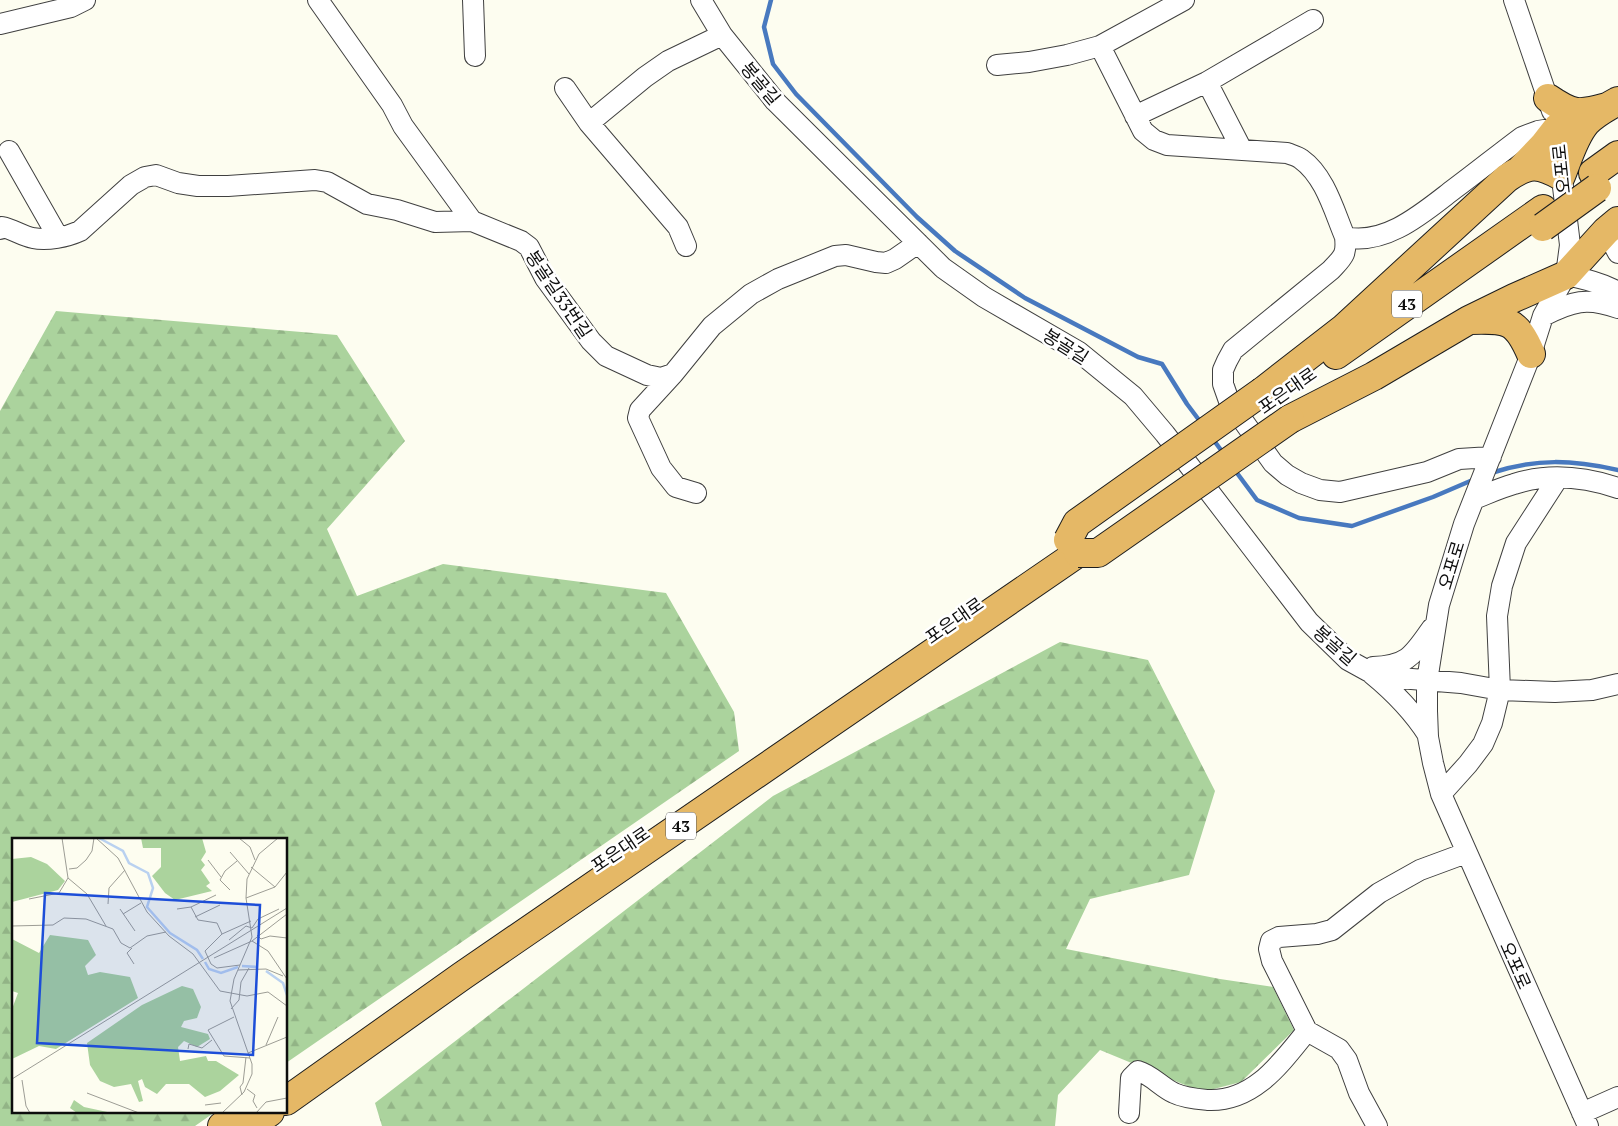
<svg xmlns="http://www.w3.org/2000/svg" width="1618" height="1126" viewBox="0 0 1618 1126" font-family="'PT Serif','Noto Sans KR',serif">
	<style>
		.forest { fill: url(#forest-firs) }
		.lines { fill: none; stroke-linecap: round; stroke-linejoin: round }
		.stream { stroke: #4879bf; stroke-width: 4.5 }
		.minor-casing { stroke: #404040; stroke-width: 22 }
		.highway-casing { stroke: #1e1e1e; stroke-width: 30 }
		.minor { stroke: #fff; stroke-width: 20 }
		.highway { stroke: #e5b866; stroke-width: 28 }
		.highway-bridge-casing { stroke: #1e1e1e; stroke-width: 30; stroke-linecap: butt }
		.highway-bridge { stroke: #e5b866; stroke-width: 28 }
		.labels { text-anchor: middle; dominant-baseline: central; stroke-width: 5; stroke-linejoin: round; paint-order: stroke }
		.shield { fill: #fff; stroke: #565656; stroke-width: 1 }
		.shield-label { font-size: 16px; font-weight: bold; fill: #0d0d0d }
		.street-label { font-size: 18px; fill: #0d0d0d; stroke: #fff }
		.inset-river { fill: none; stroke: #b9d1f0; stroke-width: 2.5 }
		.inset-road { fill: none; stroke: #9d9d95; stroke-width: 1 }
		.view { fill: #1d4ed8; fill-opacity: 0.15; stroke: #1d4ed8; stroke-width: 2.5 }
		.inset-edge { fill: none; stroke: #0d0d0d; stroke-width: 2.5 }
	</style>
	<defs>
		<pattern id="forest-firs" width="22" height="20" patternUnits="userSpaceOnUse" patternTransform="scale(1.25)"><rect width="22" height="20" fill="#abd39d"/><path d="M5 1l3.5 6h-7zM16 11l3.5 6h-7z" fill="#92b486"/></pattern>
	</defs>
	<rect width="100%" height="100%" fill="#fdfdf0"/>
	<!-- forest -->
	<path class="forest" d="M56,311L337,335L405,441L327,529L357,596L443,564L666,593L734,712L739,751L286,1063V840H14V1112H215L195,1126H0V411Z
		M1060,642L1148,660L1215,791L1189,875L1090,899L1066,949L1220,979L1273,987L1294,1030L1241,1082L1202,1092L1100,1050L1058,1095L1055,1126H382L375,1103L773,796Z"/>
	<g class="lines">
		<!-- stream -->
		<path class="stream" d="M771,0L764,27L773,64L796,94L917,217L955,251L1025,298L1138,357L1162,364L1187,404L1202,424
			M1212,438L1224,454
			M1234,469L1257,500L1299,518L1352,526L1433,497L1475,479
			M1491,473C1537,458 1572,460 1618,470"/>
		<!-- minor casing -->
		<g class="minor-casing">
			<path id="minor" d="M318,0L392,105L403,126L472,221
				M473,0L475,56
				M701,0L722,35L775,101L943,268L984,297L1079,352L1133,396L1165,434L1309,622L1348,660L1368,671L1387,677L1461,683L1500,690L1555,692L1592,690L1618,684
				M1514,0L1552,111
				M0,24L71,7L85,0
				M1100,46L1143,131L1154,140L1167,145L1287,153C1292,155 1297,156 1301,159C1325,176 1334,211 1345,237
				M997,65L1029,62L1067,55L1100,46L1184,0
				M1207,82L1242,150
				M565,88L589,123L678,227L686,246
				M1135,116L1207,82L1313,20
				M589,123L645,77L668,61L722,35
				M9,151L58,237
				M1560,162L1570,245L1566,275L1543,316L1531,354L1464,524L1439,605L1427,681V711L1428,737L1433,763L1441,794L1588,1126
				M0,229L2,227C13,229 22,236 33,238C47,241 67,237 80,231L131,185L145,177L156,175L178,183L198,186H228L315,180L327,182L367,204L397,210L435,222L472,221L521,241L529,247L545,278L591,341L606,356L647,375L661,378L673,374L712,326L751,294L778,279L835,256L846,255L876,262L886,263L895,259L918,243
				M1606,231L1618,253
				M1566,275C1584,279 1602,283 1618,292
				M1543,316C1572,301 1587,297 1618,308
				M673,374L640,410L638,418L661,468L676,487L696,493
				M1491,457L1459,459L1427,472L1340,492L1320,490L1301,483L1287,475L1273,463L1229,401L1223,384V370L1227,361L1233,350L1331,270C1343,257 1347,255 1345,237C1386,246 1424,212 1454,189C1477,172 1499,154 1522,137L1538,131L1557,128
				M1474,499C1487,494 1500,488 1514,484C1548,473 1585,477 1618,488
				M1373,667C1408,666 1413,655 1432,628
				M1372,674C1394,692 1412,710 1428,735
				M1441,794L1468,764L1483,744L1492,723L1500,690L1497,616L1502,586L1516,543L1558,478
				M1129,1113L1131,1078L1138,1071C1152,1075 1161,1087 1174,1093C1184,1098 1197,1099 1208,1100C1254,1102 1281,1063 1307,1031
				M1582,1113L1618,1097
				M1377,1126L1359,1093L1347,1060L1339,1049L1307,1031L1272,961L1269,949L1271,941L1279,937L1317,934L1332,930L1379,893L1420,870L1466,853"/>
		</g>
		<!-- highway casing -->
		<g class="highway-casing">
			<path id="highway" d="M1548,98C1573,115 1578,115 1607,107
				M1521,169L1543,146L1557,128
				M1593,173L1618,155
				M1471,320C1507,319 1516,319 1531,354
				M1336,355L1543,209
				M1263,391L1344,328L1507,178C1529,163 1538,163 1561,176C1568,159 1574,137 1586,123C1594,114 1607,107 1618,101
				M1290,419L1374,376L1469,320L1514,298L1566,275L1606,231L1618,221
				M286,1101L462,976L1078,553
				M222,1126L242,1112
				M250,1126L270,1112"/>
		</g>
		<!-- minor -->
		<use href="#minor" class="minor"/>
		<!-- highway -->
		<use href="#highway" class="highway"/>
		<!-- highway-bridge casing -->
		<g class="highway-bridge-casing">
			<path id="highway-bridge" d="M1543,227L1597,188
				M1068,540L1077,523L1263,391
				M1078,553H1098L1290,419"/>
		</g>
		<!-- highway-bridge -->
		<use href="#highway-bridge" class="highway-bridge"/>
	</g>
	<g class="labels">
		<!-- shield labels -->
		<g class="shield">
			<rect x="1392" y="290.5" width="30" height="27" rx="4"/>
			<rect x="666" y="812.5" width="30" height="27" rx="4"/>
		</g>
		<g class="shield-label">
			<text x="1407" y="304">43</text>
			<text x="681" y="826">43</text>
		</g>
		<!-- street labels -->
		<g class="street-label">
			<text transform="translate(761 83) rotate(50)">봉골길</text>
			<text transform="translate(1561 169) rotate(-96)">오포로</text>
			<text transform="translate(559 294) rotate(56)">봉골길33번길</text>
			<text transform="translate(1066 346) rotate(32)">봉골길</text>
			<text transform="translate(1287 390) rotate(-35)">포은대로</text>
			<text transform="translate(1451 565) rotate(-73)">오포로</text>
			<text transform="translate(954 620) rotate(-35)">포은대로</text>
			<text transform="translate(1335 645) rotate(41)">봉골길</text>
			<text transform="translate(620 849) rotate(-34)">포은대로</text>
			<text transform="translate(1516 965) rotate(66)">오포로</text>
		</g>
	</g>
	<!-- overview -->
	<g transform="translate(12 838)">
		<rect width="275" height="275" fill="#fdfdf0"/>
		<path d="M129,0H190L194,14L189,22L193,27L189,32L198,45L194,48L200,53L163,62L153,55L140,38L149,29V10H131ZM19,19L35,26L53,43L46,52L0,64V21ZM38,97L76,102L84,117L73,128L76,137L88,134L118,139L126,160L44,211L27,208L0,221V171L6,155L0,153V101L27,115ZM170,148L181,151L189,169L185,180L172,183L169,189L196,196L198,201L185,209L172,203L166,209L168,223L194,218L196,223H204L227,237L208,253L193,259L177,246H154L145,256L133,249L130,241L126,243L131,263L127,264L119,246L102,249L88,243L78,227L75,205L130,167ZM62,262L72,269L100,275H65L58,270Z" fill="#abd39d"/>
		<path class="inset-river" d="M87,0L111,13L117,25L136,35L141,50L135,69L158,95L185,112L191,121M193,124L197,131L209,135L226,129M230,128L246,129M254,133L271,145L275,157"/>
		<path class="inset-road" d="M50,0L56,40L75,56L94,88M84,0L106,20L135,74L157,98L181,116L208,153L235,158L256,154L275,168M227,0L238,9L243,22M218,14L237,36M196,22L209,39M239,29L263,49M57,31L65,30L74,22L80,13L82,0M218,52L208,42L213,33L225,23M234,60L263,49L275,34M17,61L47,55L56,40M96,66L97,50L113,32M179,69L186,82L205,85L210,96M108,71L123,93M165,71L179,69L204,57M111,76L129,65M183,79L208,67M0,88L41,87L52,80L74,81L101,91L109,105L118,110L135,98L154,94M245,97L249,101L258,98L275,100M217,102L234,88L240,90L246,81L267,71M240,103L256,113L275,141M120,110L115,115L122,126M202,120L240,103L275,76M228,127L205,130L199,126L193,113L210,96L239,83M226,132L254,131L271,138M219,171L227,162L229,144L237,130M222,179L196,192L212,218L238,220M254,207L266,179M176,211L177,206L190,210L200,202M236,215L275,199M0,241L275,70M10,242L14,268L18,275M235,251L243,257L241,263L245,270M75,255L127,275M230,257L228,249L231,245L234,219M193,267L209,265M210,275L232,254L240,236V226L218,163L222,141L240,99L234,60L235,41L247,16L266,0M244,275L254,264L275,260"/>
		<path class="view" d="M33,55L248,67L241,217L25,205Z"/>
		<rect width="275" height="275" class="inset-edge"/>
	</g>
</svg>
